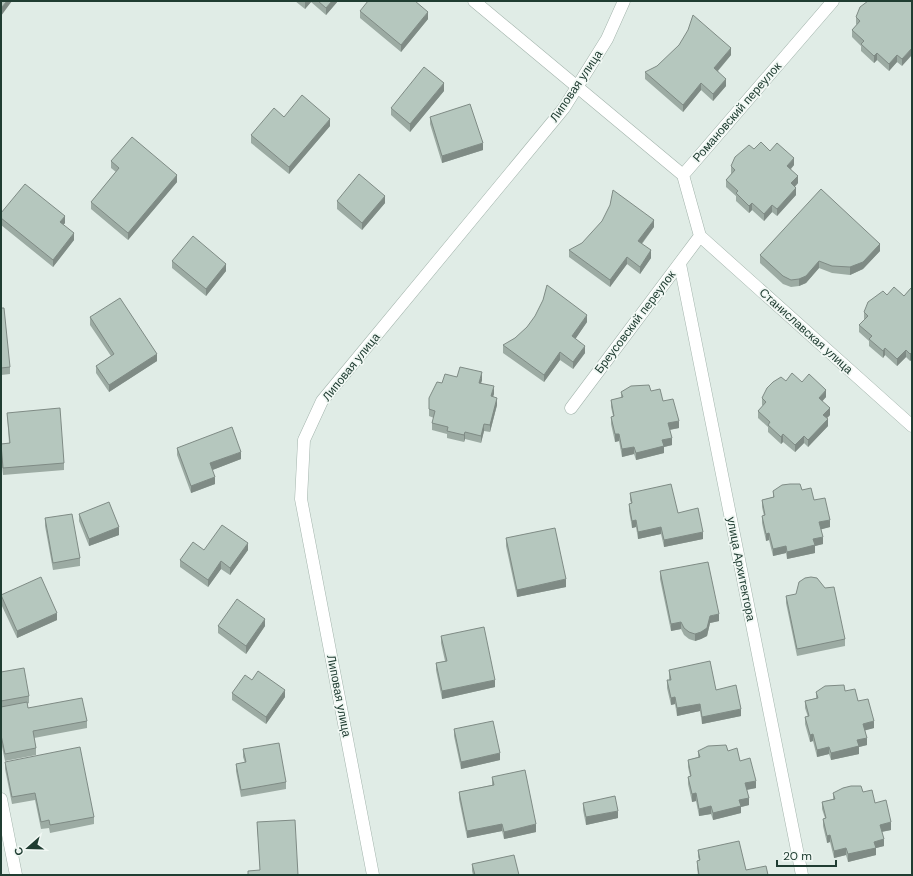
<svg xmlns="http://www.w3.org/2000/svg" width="913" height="876" viewBox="0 0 913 876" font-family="'DM Sans',sans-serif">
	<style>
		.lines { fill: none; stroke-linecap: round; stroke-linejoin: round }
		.minor-casing { stroke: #a3b4ac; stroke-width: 13 }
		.minor { stroke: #fff; stroke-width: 12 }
		.wall { fill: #9caba3 }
		.shaded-wall { fill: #7f8b85 }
		.building { fill: #b5c7be; stroke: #7f8b85 }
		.labels { text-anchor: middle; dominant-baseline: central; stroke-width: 3.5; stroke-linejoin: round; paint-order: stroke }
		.street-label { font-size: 12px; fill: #203d32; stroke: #f1f8f4 }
	</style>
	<rect width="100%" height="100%" fill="#e0ece6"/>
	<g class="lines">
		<!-- minor casing -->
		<g class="minor-casing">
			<path id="minor" d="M474,1L683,175
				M700,236L683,175L833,1
				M700,236L912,426
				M680,264L802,875
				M571,408L700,236
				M1,799L16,875
				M373,875L301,499L304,440L322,401L564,108L607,39L624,1"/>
		</g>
		<!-- minor -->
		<use href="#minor" class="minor"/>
	</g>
	<!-- wall -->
	<path class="wall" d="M295,1H338L326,15L311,2L305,9Z
		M911,1L902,66L897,62L889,71L877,60L874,63L861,51V46L852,37V30L857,25L856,24V17Z
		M360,11L428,19L401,52L360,18Z
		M731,55L718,71L726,86L713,101L701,90L683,112L645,79V72Z
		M444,91L410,132L391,115V108Z
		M284,117L330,126L289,174L251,143V135Z
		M430,117L483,150L442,163L430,124Z
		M754,149L770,151L794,165L791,169L798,183L795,187L796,195L777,216L772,212L764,221L752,210L749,213L736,201V196L726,187V180L731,174V166Z
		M111,161L177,182L128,240L91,209V202L116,172L111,168Z
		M337,201L385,203L362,230L337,209Z
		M1,213L65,223L63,225L74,240L53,267L1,225Z
		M654,227L642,244L651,258L640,274L627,264L610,287L569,257V250Z
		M880,251L863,269L850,275L832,273L819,268L806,283L799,286L791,287L783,284L760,263V255Z
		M172,261L226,271L206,296L172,268Z
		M911,288L910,361L906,357L897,366L885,355L883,358L869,346V341L859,332V325L864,320V312L887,295L904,296Z
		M1,308L10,367V374L1,375Z
		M90,317L157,361L109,392L96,373V366L111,356L90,325Z
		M587,322L575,339L585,353L573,369L560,360L544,382L503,353V345Z
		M457,377L482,380L481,383L494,394L493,396L497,405L490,432L484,431L481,443L465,439L464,442L447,438V434L432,430V423L434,418L429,416V398Z
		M786,381L802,382L826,397L822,401L830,415L827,418L828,426L808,447L804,443L795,452L783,442L781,444L768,432V427L758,418V411L763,406L762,405V398Z
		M651,391L663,401L679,428L670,430L672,445L664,447V453L636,460L634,454L622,457L619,441L615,442L611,424V417L613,416L611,407V400L621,398V392Z
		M7,413L64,463V470L3,475L1,457V444L9,443Z
		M177,448L241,459L212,470L215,484L191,493L177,455Z
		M802,490L814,500L830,527L821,529L823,544L815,546V553L787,559L786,553L773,556L769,540L766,541L762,523V516H764L762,507V500L773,497V491Z
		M630,493L678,513L703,539L664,547L661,534L638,539L636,527L632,528L629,511V504L631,503L630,500Z
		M79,514L119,535L89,546L79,521Z
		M45,518L80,558V566L53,570L45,526Z
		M506,538L566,587L517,597L506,546Z
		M204,550H248L230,575L221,569L208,587L180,567V560Z
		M660,571L719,621L710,623L707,636L701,639L695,641L689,639L684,635L681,629L671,631L660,579Z
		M1,595L57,620L17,638L1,604Z
		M786,596L845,639V646L797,656L786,603Z
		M218,626H265L246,654L218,633Z
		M441,636L495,687L442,699L436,670V663L445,661L441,643Z
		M669,670L716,690L741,716L702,724L700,711L677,716L675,704L671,705L667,688V680H669Z
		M1,672L29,696V703L27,704L28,708L87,721V728L34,738L36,748V755L5,761L1,742Z
		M252,680L285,697L266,724L232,700V693Z
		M845,691L858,701L874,728L865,730L867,745L859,747V754L831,760L829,754L817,757L813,741L810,742L805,724V717H808L805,708V701L816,698V692Z
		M454,729L500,760L461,769L454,736Z
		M243,749L286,782V789L241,797L236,771V764L245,763L243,757Z
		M698,751H728L740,761L756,788L747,790L749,805L741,807V813L713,820L711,814L699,816L696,801L692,802L688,784V777L690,776L688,767V760L698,757Z
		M5,762L94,817V824L50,833L49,828L41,829L35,800L12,804L5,769Z
		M492,777L536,832L504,839L502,831L467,838L459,799V792L492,785Z
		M863,792L875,803L891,830L882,832L884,846L876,848V855L848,862L846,855L834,858L830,842L827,843L823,826V819L825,818L822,809V802L833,799V793Z
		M583,803L618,818L586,825L583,810Z
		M257,822L298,875L260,870Z
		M698,850L746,870L768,875H698L697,868V861L699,860L698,857Z
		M472,864L519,875H473L472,871Z"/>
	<!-- shaded-wall -->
	<path class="shaded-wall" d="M7,1H12L1,16V8Z
		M306,1H311V2L305,9V2Z
		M332,1H338L326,15V8Z
		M428,12V19L401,52V45Z
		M731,48V55L714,75V68Z
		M912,48V55L902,66V59Z
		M877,53V60L874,63V56Z
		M897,55V62L889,71V64Z
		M726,79V86L713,101V94Z
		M444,83V91L410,132V124Z
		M701,83V90L683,112V105Z
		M330,119V126L289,174V167Z
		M483,143V150L442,163V156Z
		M794,158V165L787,173V166Z
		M177,175V182L128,240V233Z
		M798,176V183L791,190V183Z
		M796,188V195L777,216V209Z
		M385,196V203L362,230V223Z
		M752,203V210L749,213V206Z
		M772,205V212L764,221V214Z
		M65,216V223L60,229V222Z
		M654,220V227L638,248V241Z
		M74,233V240L53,267V260Z
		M880,244V251L863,269L850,275V267Z
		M651,250V258L640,274V267Z
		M627,257V264L610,287V280Z
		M819,261V268L806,283L799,286V279Z
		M226,264V271L206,296V289Z
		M587,315V322L572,344V336Z
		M585,346V353L573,369V362Z
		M885,348V355L883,358V351Z
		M906,350V357L897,366V359Z
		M560,352V360L544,382V375Z
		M912,352V360L910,361V354Z
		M157,354V361L109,392V385Z
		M482,372V380L479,390V383Z
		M494,386V394L491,403V396Z
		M826,390V397L819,405V398Z
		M497,398V405L490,432V425Z
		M830,408V415L823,422V415Z
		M828,419V426L808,447V440Z
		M679,421V428L668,430V423Z
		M484,424V431L481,443V436Z
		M465,432V439L464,442V435Z
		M615,434H619V441L615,442Z
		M783,434V442L781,444V437Z
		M804,436V443L795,452V445Z
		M672,438V445L664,447V453L636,460V453L662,440Z
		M634,447V454L622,457V449Z
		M241,452V459L210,471V463Z
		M215,477V484L191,493V486Z
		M636,520V527L632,528V521Z
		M830,520V527L819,530V522Z
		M119,527V535L89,546V539Z
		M661,527V534L638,539V532Z
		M703,532V539L664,547V540Z
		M769,533V540L766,541V534Z
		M823,537V544L815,546V553L787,559V552L813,539Z
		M248,543V550L230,575V568Z
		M786,546V553L773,556V549Z
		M221,561V569L208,587V580Z
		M566,579V587L517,597V590Z
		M57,613V620L17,638V631Z
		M719,614V621L710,623L707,636L701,639L695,641V634L710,616Z
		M265,619V626L246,654V646Z
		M681,622V629L671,631V624Z
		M495,680V687L442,699V691Z
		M285,690V697L266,724V717Z
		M675,697V704L671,705V698Z
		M700,704V711L677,716V708Z
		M741,709V716L702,724V717Z
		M874,721V728L863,731V724Z
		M813,734V741L810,742V735Z
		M867,738V745L859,747V754L831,760V753L857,740Z
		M829,747V754L817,757V750Z
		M500,753V760L461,769V762Z
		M756,781V788L745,790V783Z
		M696,793V801L692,802V794Z
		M749,798V805L741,807V813L713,820V813L739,800Z
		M711,806V814L699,816V809Z
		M618,811V818L586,825V817Z
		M891,822V830L880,832V825Z
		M502,824V831L467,838V831Z
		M536,824V832L504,839V832Z
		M830,835V842L827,843V836Z
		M884,839V846L876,848V855L848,862V854L874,842Z
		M846,848V855L834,858V851Z"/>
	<!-- building -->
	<path class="building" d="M1,1H7L1,8Z
		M318,1H332L326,8Z
		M368,1H415L428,12L401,45L360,11Z
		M868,1H911L912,2V48L902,59L897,55L889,64L877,53L874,56L861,44L864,41L852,30L860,21L856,17L860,7Z
		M693,15L731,48L714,68L726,79L713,94L701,83L683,105L645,72L657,66L679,45L688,30Z
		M424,67L444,83L410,124L391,108Z
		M302,95L330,119L289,167L251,135L274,108L284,117Z
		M470,104L483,143L442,156L430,117Z
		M132,137L177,175L128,233L91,202L119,168L111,161Z
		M761,142L770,151L777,143L794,158L787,166L798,176L791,183L796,188L777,209L772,205L764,214L752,203L749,206L736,193L738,191L726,180L735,170L731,166L735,157L749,145L754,149Z
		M359,174L385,196L362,223L337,201Z
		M25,184L65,216L60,222L74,233L53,260L1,218V213Z
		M821,189L880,244L863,262L850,267L832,266L819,261L806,276L799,279L791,280L783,276L760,255Z
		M613,190L654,220L638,241L651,250L640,267L627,257L610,280L569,250L582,243L602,221L610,205Z
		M193,236L226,264L206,289L172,261Z
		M547,285L587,315L572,336L585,346L573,362L560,352L544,375L503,345L515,338L527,327L535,316L543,300Z
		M894,287L904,296L911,288L912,290V352L910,354L906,350L897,359L885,348L883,351L869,339L872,336L859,325L868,316L864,312L868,302L883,291L887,295Z
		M120,298L157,354L109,385L96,366L114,354L90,317Z
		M1,308H4L10,367L1,368Z
		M460,367L482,372L479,383L494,386L491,396L497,398L490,425L484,424L481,436L465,432L464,435L447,431L448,427L432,423L435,411L429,409V398L437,382L442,383L445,374L457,377Z
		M792,373L802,382L809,374L826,390L819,398L830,408L823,415L828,419L808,440L804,436L795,445L783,434L781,437L768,425L770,422L758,411L766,402L762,398L767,388L773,382L781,377L786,381Z
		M649,385L651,391L660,389L663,401L673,399L679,421L668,423L672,438L662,440L664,446L636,453L634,447L622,449L619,434H615L611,417L614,416L611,400L623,397L621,392L631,386Z
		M60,408L64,463L3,468L1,444L10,443L7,413Z
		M232,427L241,452L210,463L215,477L191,486L177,448Z
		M671,484L678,513L698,508L703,532L664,540L661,527L638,532L636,520L632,521L629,504L632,503L630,493Z
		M790,484H800L802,490L811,488L814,500L825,498L830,520L819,522L823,537L813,539L815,545L787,552L786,546L773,549L769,533L766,534L762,516L765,515L762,500L774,497L773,491L782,485Z
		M109,502L119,527L89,539L79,514Z
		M72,514L80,558L53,563L45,518Z
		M222,525L248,543L230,568L221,561L208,580L180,560L193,542L204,550Z
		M555,528L566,579L517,590L506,538Z
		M708,562L719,614L710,616L707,628L701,632L695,634L689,632L684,628L681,622L671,624L660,571Z
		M41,577L57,613L17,631L1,595Z
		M811,577L817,578L825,588L834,587L845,639L797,649L786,596L796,594L799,582L805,578Z
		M237,599L265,619L246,646L218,626Z
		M484,627L495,680L442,691L436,663L447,661L441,636Z
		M710,661L716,690L736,685L741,709L702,717L700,704L677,708L675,697L671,698L667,680H671L669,670Z
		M24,668L29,696L1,701V672Z
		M258,671L285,690L266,717L232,693L245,675L252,680Z
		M844,685L845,691L855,689L858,701L868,699L874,721L863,724L867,738L857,740L859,746L831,753L829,747L817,750L813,734L810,735L805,717L809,716L805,701L818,698L816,692L825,686Z
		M82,698L87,721L33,731L36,748L5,754L1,735V707L27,702L28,708Z
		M493,721L500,753L461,762L454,729Z
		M279,743L286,782L241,790L236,764L246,762L243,749Z
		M726,745L728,751L737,748L740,761L750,758L756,781L745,783L749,798L739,800L741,806L713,813L711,806L699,809L696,793L692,794L688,777L691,776L688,760L700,757L698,751L708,746Z
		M80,747L94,817L50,825L49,820L41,822L35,793L12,797L5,762Z
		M525,770L536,824L504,832L502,824L467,831L459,792L494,785L492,777Z
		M851,786H861L863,792L872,790L875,803L886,800L891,822L880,825L884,839L874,842L876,848L848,854L846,848L834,851L830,835L827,836L823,819L826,818L822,802L835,799L833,793L843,788Z
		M615,796L618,811L586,817L583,803Z
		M295,820L298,875H248V871L260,870L257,822Z
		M739,841L746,870L766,866L768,875H699L697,861L700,860L698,850Z
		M514,855L519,875H475L472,864Z"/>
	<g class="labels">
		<!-- street labels -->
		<g class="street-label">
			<text transform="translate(576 86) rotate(-56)">Липовая улица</text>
			<text transform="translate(737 112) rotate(-49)">Романовский переулок</text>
			<text transform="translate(635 322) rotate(-53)">Бреусовский переулок</text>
			<text transform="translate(806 331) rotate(42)">Станиславская улица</text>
			<text transform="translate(351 367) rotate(-51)">Липовая улица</text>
			<text transform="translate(741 569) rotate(79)">улица Архитектора</text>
			<text transform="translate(339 696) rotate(79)">Липовая улица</text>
		</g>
	</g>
	<!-- border -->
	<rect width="913" height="876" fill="none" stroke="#203d32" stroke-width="4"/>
	<!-- north arrow -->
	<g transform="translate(28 848) rotate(250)" stroke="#f1f8f4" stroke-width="3" paint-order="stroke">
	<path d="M0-3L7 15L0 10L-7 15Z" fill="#203d32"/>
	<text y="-6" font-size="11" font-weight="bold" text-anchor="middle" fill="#203d32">С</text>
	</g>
	<!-- scale -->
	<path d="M777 860v6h59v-6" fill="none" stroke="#203d32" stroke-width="2"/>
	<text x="783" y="860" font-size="12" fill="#203d32" stroke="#f1f8f4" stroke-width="3" paint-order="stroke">20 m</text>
</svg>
